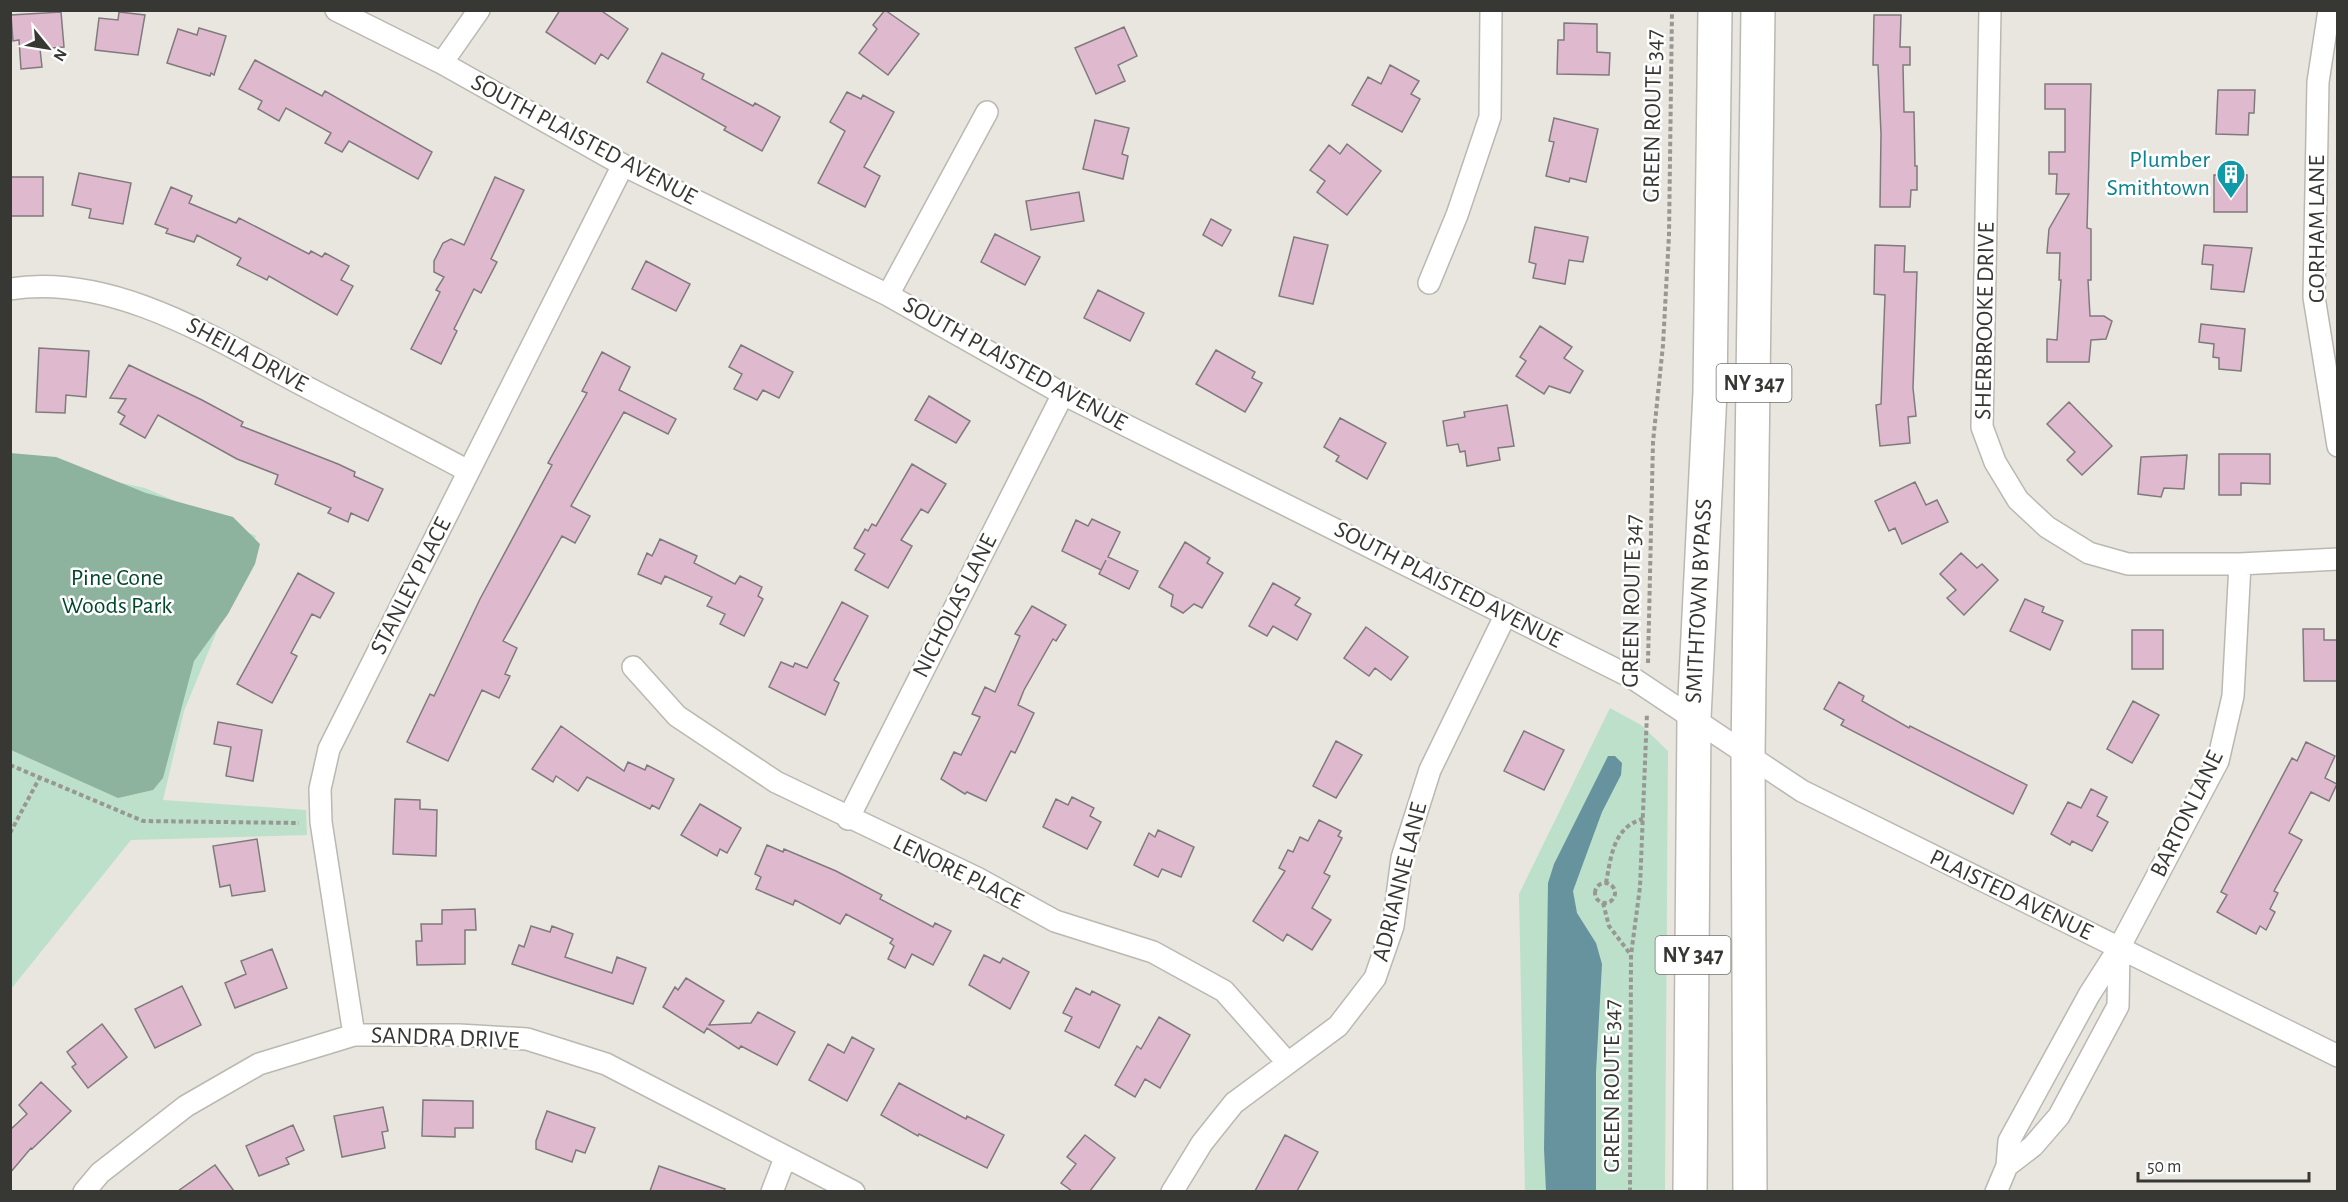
<svg xmlns="http://www.w3.org/2000/svg" width="2348" height="1202" viewBox="0 0 2348 1202" font-family="'Alegreya Sans',sans-serif">
	<style>
		.green { fill: #bce0ca }
		.forest { fill: #8db29d }
		.water { fill: #67939e }
		.building { fill: #dfbacf; stroke: #817a7d; stroke-width: 1.5 }
		.lines { fill: none; stroke-linecap: round; stroke-linejoin: round }
		.minor-casing { stroke: #bab8b1; stroke-width: 24 }
		.trunk-casing { stroke: #bab8b1; stroke-width: 36 }
		.path { stroke: #989792; stroke-width: 4; stroke-dasharray: 4.5 3; stroke-linecap: butt }
		.minor { stroke: #fff; stroke-width: 21 }
		.trunk { stroke: #fff; stroke-width: 33 }
		.labels { text-anchor: middle; dominant-baseline: central; stroke-width: 5; stroke-linejoin: round; paint-order: stroke }
		.shield { fill: #fff; stroke: #737371; stroke-width: 1.5 }
		.shield-label { font-size: 22px; font-weight: bold; fill: #373734 }
		.street-label { font-size: 24px; fill: #373734; stroke: #fff }
		.culture-label { font-size: 24px; fill: #0d838f; stroke: #fff; text-anchor: end }
		.park-label { font-size: 24px; fill: #01482b; stroke: #fff }
	</style>
	<rect width="100%" height="100%" fill="#e8e6df"/>
	<!-- green -->
	<path class="green" d="M10,468L80,474L145,488L256,536L184,711L163,800L306,810L307,835L131,840L11,989Z
		M1610,708L1641,725L1668,751L1665,1191H1525L1519,894Z"/>
	<!-- forest -->
	<path class="forest" d="M10,453L56,457L146,493L233,517L260,544L255,564L228,614L194,661L163,778L153,790L118,798L11,750Z"/>
	<!-- water -->
	<path class="water" d="M1608,756H1615L1622,763L1621,775L1602,812L1573,891L1577,913L1596,943L1602,964L1596,1072V1191H1546L1544,1149L1548,883L1554,864Z"/>
	<!-- building -->
	<path class="building" d="M560,10H600L628,29L608,59L601,54L595,64L546,32Z
		M885,10L919,34L888,75L859,53L877,29L873,25Z
		M61,12L64,47L40,49L42,67L21,69L19,40L13,41L11,15Z
		M119,12L145,15L138,55L95,50L99,18L118,20Z
		M1874,15H1901L1900,47H1910V65H1903L1904,112H1914L1915,166H1917V190H1911L1910,207H1880L1881,134L1878,65H1873Z
		M1564,23L1597,24V52L1610,53L1609,75L1557,74L1558,40H1564Z
		M1124,27L1137,56L1118,65L1125,81L1096,94L1075,48Z
		M199,28L226,36L214,75L211,73L210,76L167,63L178,29L197,35Z
		M662,53L704,74L702,79L753,106L755,103L780,117L762,151L724,130L726,127L647,82Z
		M255,60L322,96L325,91L432,152L418,179L349,141L342,152L325,143L331,133L286,108L279,121L258,109L262,101L239,89Z
		M1390,65L1419,81L1411,94L1420,99L1402,132L1352,105L1368,77L1381,84Z
		M2045,84H2091L2087,228L2091,229V280H2088L2090,316H2104L2112,321L2106,339L2091,340L2089,362H2047V339L2057,340L2061,280H2059L2060,253H2047L2049,229L2069,194H2056L2057,174H2049V152H2065V109H2045Z
		M2218,90H2255L2254,113H2249L2248,135L2216,134Z
		M847,92L861,99L863,95L894,112L864,167L880,176L865,207L818,183L845,131L830,122Z
		M1554,118L1598,129L1586,182L1570,178L1569,182L1546,176L1554,142L1549,141Z
		M1095,120L1129,128L1122,154L1128,156L1123,179L1083,169Z
		M1347,144L1381,171L1347,215L1317,192L1325,181L1310,170L1329,145L1340,154Z
		M79,173L131,183L123,224L89,218L91,209L72,205Z
		M2214,175H2247V212H2214Z
		M10,177H43V216H10Z
		M495,177L524,190L491,259L497,262L481,293L474,289L454,329L457,331L441,364L411,349L440,292L436,290L444,277L434,272V261L443,243L451,239L464,245Z
		M171,187L192,196L189,203L236,223L239,218L309,254L311,251L322,257L325,253L349,266L341,280L353,286L337,315L269,276L267,280L237,265L241,258L197,235L194,242L166,233L168,229L155,224Z
		M1079,192L1084,221L1031,230L1026,201Z
		M1211,219L1231,230L1222,246L1203,235Z
		M1535,227L1588,237L1583,262L1569,260L1565,284L1533,278L1536,264L1529,262Z
		M995,234L1040,257L1025,285L981,262Z
		M1294,237L1328,245L1313,304L1279,296Z
		M1875,245L1905,246L1904,272H1917L1913,388L1916,416L1908,417L1910,443L1880,446L1876,405L1881,404L1885,295L1874,294Z
		M2204,245L2252,248L2244,292L2211,289L2213,265L2202,264Z
		M646,261L690,284L676,311L632,289Z
		M1098,290L1144,313L1130,341L1084,318Z
		M2201,324L2245,329L2241,371L2219,369V358L2213,357L2214,344L2199,342Z
		M1540,326L1572,347L1564,358L1583,371L1570,393L1549,386L1544,394L1516,376L1526,361L1520,357Z
		M741,345L793,372L779,398L763,390L757,400L734,389L742,374L729,367Z
		M39,348L89,351L86,397L66,395L65,413L36,412Z
		M1216,350L1255,372L1252,378L1262,383L1245,412L1196,384Z
		M602,352L630,367L619,390L676,419L668,434L624,412L571,506L590,516L575,543L562,536L503,641L517,648L505,674L510,676L499,698L482,690L448,761L407,742L430,694L434,696L480,599L552,465L548,463L587,393L582,391Z
		M129,365L202,400L243,422L241,426L338,464L355,472L354,476L383,489L368,521L351,513L348,522L328,513L331,508L275,484L278,475L237,459L158,415L145,438L120,424L125,416L118,412L126,399L110,398Z
		M929,396L970,421L956,443L915,420Z
		M2069,402L2112,446L2082,475L2067,460L2075,452L2047,424Z
		M1507,405L1514,446L1498,448L1500,460L1467,466L1465,451L1460,452L1458,444L1447,446L1443,421L1465,417L1464,412Z
		M1340,418L1386,443L1367,479L1336,461L1339,456L1324,447Z
		M2219,454H2270V484L2241,483V495H2219Z
		M2187,455L2184,489L2164,488L2161,497L2138,494L2141,457Z
		M912,464L946,484L928,513L921,509L901,540L912,546L888,588L855,570L865,554L854,548L865,529L868,531L872,524L876,526Z
		M1915,482L1926,505L1937,500L1948,522L1902,544L1895,528L1889,531L1875,501Z
		M1092,519L1120,532L1108,557L1138,571L1129,589L1099,574L1106,560L1101,570L1062,551L1076,520L1088,526Z
		M660,539L697,556L694,563L735,584L740,576L762,587L758,596L763,599L744,636L720,624L725,614L707,606L712,597L665,576L661,584L638,574L647,553L652,556Z
		M1185,542L1210,558L1207,563L1223,573L1202,608L1194,604L1183,613L1171,606L1173,595L1159,587Z
		M1961,553L1977,568L1982,564L1998,580L1964,615L1947,598L1956,590L1940,574Z
		M298,573L334,593L320,618L312,614L291,653L297,656L272,703L237,684Z
		M1273,583L1300,598L1295,605L1311,614L1297,640L1273,626L1267,636L1249,626Z
		M2025,599L2044,607L2042,612L2063,621L2050,650L2010,631Z
		M842,602L868,616L834,680L839,683L825,715L769,687L781,662L793,667L795,663L807,668Z
		M1032,606L1066,625L1056,641L1053,639L1024,690L1018,705L1034,713L1015,753L1011,751L986,801L967,792L965,794L941,779L954,752L961,755L980,717L972,714L985,687L995,692L1020,636L1015,634Z
		M1366,627L1408,657L1391,680L1375,668L1369,676L1344,658Z
		M2303,629H2324V640H2337V681H2304Z
		M2132,630H2163V669H2132Z
		M1839,682L1864,696L1862,701L1909,728L1910,726L2027,785L2013,814L1841,725L1844,720L1824,709Z
		M2133,701L2159,715L2132,763L2107,749Z
		M218,722L262,730L253,781L226,776L231,747L214,744Z
		M561,726L624,771L628,762L645,770L647,765L674,779L659,809L652,805L650,809L587,777L578,791L556,776L553,782L532,769Z
		M1524,731L1564,750L1544,790L1504,771Z
		M1336,741L1362,755L1336,798L1313,786Z
		M2306,742L2335,756L2325,778L2337,784L2329,801L2311,792L2289,833L2302,840L2274,891L2278,893L2270,909L2275,912L2266,930L2260,926L2256,934L2217,912L2227,895L2221,892L2292,758L2297,761Z
		M2091,789L2107,797L2097,816L2108,822L2092,851L2072,841L2070,845L2051,834L2068,802L2081,808Z
		M1072,797L1094,808L1090,816L1101,822L1087,849L1043,827L1056,799L1068,805Z
		M395,799L420,800V809L437,810L436,856L393,854Z
		M700,804L741,828L727,853L720,849L717,856L681,835Z
		M1319,820L1341,831L1338,836L1342,838L1324,873L1330,876L1312,908L1331,920L1312,950L1287,934L1283,941L1253,921L1285,871L1279,868L1288,850L1293,852L1300,837L1308,841Z
		M1158,830L1194,847L1181,877L1162,869L1158,877L1134,865L1149,833L1155,837Z
		M257,839L265,891L232,896L230,885L220,887L213,846Z
		M767,845L783,852L784,849L836,871L882,895L880,899L933,927L935,923L951,931L933,965L912,954L905,968L888,959L894,946L890,943L893,939L846,914L840,924L795,900L793,905L756,889L761,877L755,874Z
		M475,909L476,930H465V964L417,965L416,941H422L421,924H442V910Z
		M531,926L550,932L552,926L573,934L565,957L612,973L617,957L646,968L633,1004L512,964L519,945L524,947Z
		M272,949L287,988L235,1008L225,983L246,974L241,961Z
		M984,955L1000,963L1003,958L1029,972L1010,1009L969,985Z
		M686,978L724,1001L709,1025L751,1023L758,1012L795,1032L777,1065L741,1046L739,1049L707,1028L704,1033L663,1007L675,987L678,990Z
		M182,986L201,1025L155,1048L135,1009Z
		M1076,988L1090,995L1092,991L1120,1005L1099,1048L1065,1031L1072,1017L1063,1013Z
		M1159,1017L1190,1035L1160,1088L1145,1079L1135,1097L1115,1085L1137,1046L1141,1049Z
		M102,1024L127,1057L88,1088L72,1067L76,1064L67,1052Z
		M852,1037L874,1049L847,1101L809,1080L828,1044L844,1053Z
		M41,1082L71,1111L32,1149L31,1148L10,1173V1130L27,1114L19,1105Z
		M899,1083L966,1119L967,1116L1004,1135L987,1168L919,1134L918,1136L881,1115Z
		M423,1100L473,1101V1128H455V1137L422,1136Z
		M383,1107L388,1131L382,1132L385,1148L342,1157L334,1116Z
		M547,1111L595,1128L585,1153L576,1150L572,1162L536,1149V1141Z
		M293,1125L304,1150L286,1158L289,1164L259,1176L246,1146Z
		M1085,1135L1115,1158L1090,1191H1072L1061,1183L1076,1164L1067,1157Z
		M1285,1135L1318,1152L1297,1191H1255Z
		M215,1165L234,1191H178Z
		M659,1166L725,1189L724,1191H650Z"/>
	<g class="lines">
		<!-- minor casing -->
		<g class="minor-casing">
			<path id="minor" d="M336,10L442,63L623,165L888,295L1063,394L1631,677L1802,791L2338,1056
				M1990,10L1982,427L1995,462L2018,500L2047,527L2089,553L2128,564H2240L2338,559
				M2329,10L2318,82L2314,297L2338,446
				M442,63L479,10
				M1429,283L1457,215L1490,117L1491,10
				M10,289C110,273 211,336 295,381C352,411 411,440 468,471
				M888,295L987,112
				M633,667L677,716L776,782L977,878L1055,921L1153,952L1224,991L1287,1062
				M848,819L1063,394
				M354,1035L321,822L320,789L329,749L623,165
				M2007,1166L2033,1146L2059,1116L2118,1006L2119,949
				M84,1192L100,1173L186,1106L259,1064L354,1035H459L527,1039L606,1064L854,1192
				M772,1192L785,1158
				M1172,1192L1202,1143L1234,1103L1338,1026L1375,978L1393,926L1402,858L1430,770L1506,614
				M1996,1192L2007,1166L2009,1141L2089,995L2119,948L2218,761L2233,696L2240,564"/>
		</g>
		<!-- trunk casing -->
		<g class="trunk-casing">
			<path id="trunk" d="M1690,1192L1694,718L1710,392L1715,10
				M1750,1192L1748,755L1758,10"/>
		</g>
		<!-- path -->
		<path class="path" d="M1648,663L1653,442L1663,345L1669,235L1672,10
			M10,765L143,821L299,823
			M10,833L40,777
			M1606,883C1611,857 1613,827 1643,819
			M1595 893a10 10 0 1 1 20 0a10 10 0 1 1-20 0Z
			M1603,903L1609,926L1631,955
			M1630,1192L1631,955L1640,887L1647,713"/>
		<!-- minor -->
		<use href="#minor" class="minor"/>
		<!-- trunk -->
		<use href="#trunk" class="trunk"/>
	</g>
	<!-- icons -->
	<defs>
		<g id="building-pin" transform="scale(1.5)"><path d="M0 17L-7.5 6A9.5 9.5 0 1 1 7.5 6Z" fill="#0f9aa8" stroke="#fff"/><path d="M-4-6H4V6H1V3H-1V6H-4ZM-2.5-4.3h1.7v1.8h-1.7ZM.8-4.3h1.7v1.8H.8ZM-2.5-1h1.7V.8h-1.7ZM.8-1h1.7V.8H.8Z" fill="#fff"/></g>
	</defs>
	<g fill-rule="evenodd">
		<use href="#building-pin" x="2231" y="174"/>
	</g>
	<g class="labels">
		<!-- shield labels -->
		<g class="shield">
			<rect x="1716.5" y="364" width="75" height="38" rx="4.5"/>
			<rect x="1655.5" y="936" width="75" height="38" rx="4.5"/>
		</g>
		<g class="shield-label">
			<text x="1754" y="383">NY 347</text>
			<text x="1693" y="955">NY 347</text>
		</g>
		<!-- street labels -->
		<g class="street-label">
			<text transform="translate(1653 116) rotate(-89)">GREEN ROUTE 347</text>
			<text transform="translate(584 140) rotate(28)">SOUTH PLAISTED AVENUE</text>
			<text transform="translate(2317 229) rotate(-90)">GORHAM LANE</text>
			<text transform="translate(1985 321) rotate(-89)">SHERBROOKE DRIVE</text>
			<text transform="translate(247 355) rotate(28)">SHEILA DRIVE</text>
			<text transform="translate(1015 364) rotate(29)">SOUTH PLAISTED AVENUE</text>
			<text transform="translate(1448 585) rotate(27)">SOUTH PLAISTED AVENUE</text>
			<text transform="translate(411 586) rotate(-63)">STANLEY PLACE</text>
			<text transform="translate(1632 601) rotate(-89)">GREEN ROUTE 347</text>
			<text transform="translate(1699 601) rotate(-87)">SMITHTOWN BYPASS</text>
			<text transform="translate(955 606) rotate(-63)">NICHOLAS LANE</text>
			<text transform="translate(2187 814) rotate(-64)">BARTON LANE</text>
			<text transform="translate(958 872) rotate(26)">LENORE PLACE</text>
			<text transform="translate(1400 882) rotate(-76)">ADRIANNE LANE</text>
			<text transform="translate(2011 895) rotate(26)">PLAISTED AVENUE</text>
			<text transform="translate(445 1038) rotate(2)">SANDRA DRIVE</text>
			<text transform="translate(1612 1086) rotate(-90)">GREEN ROUTE 347</text>
		</g>
		<!-- culture labels -->
		<g class="culture-label">
			<text x="2210" y="160">Plumber<tspan x="2210" dy="28">Smithtown</tspan></text>
		</g>
		<!-- park labels -->
		<g class="park-label">
			<text x="117" y="578">Pine Cone<tspan x="117" dy="28">Woods Park</tspan></text>
		</g>
	</g>
	<!-- border -->
	<rect width="2348" height="1202" fill="none" stroke="#373734" stroke-width="24"/>
	<!-- north arrow -->
	<g transform="translate(48 48) rotate(120)" stroke="#ffffff" stroke-width="4.5" paint-order="stroke">
	<path d="M0-4.5L10 22L0 15L-10 22Z" fill="#373734"/>
	<text y="-9" font-size="16" font-weight="bold" text-anchor="middle" fill="#373734">N</text>
	</g>
	<!-- scale -->
	<path d="M2138 1172v9h171v-9" fill="none" stroke="#373734" stroke-width="3"/>
	<text x="2147" y="1172" font-size="18" fill="#373734" stroke="#ffffff" stroke-width="4.5" paint-order="stroke">50 m</text>
</svg>
